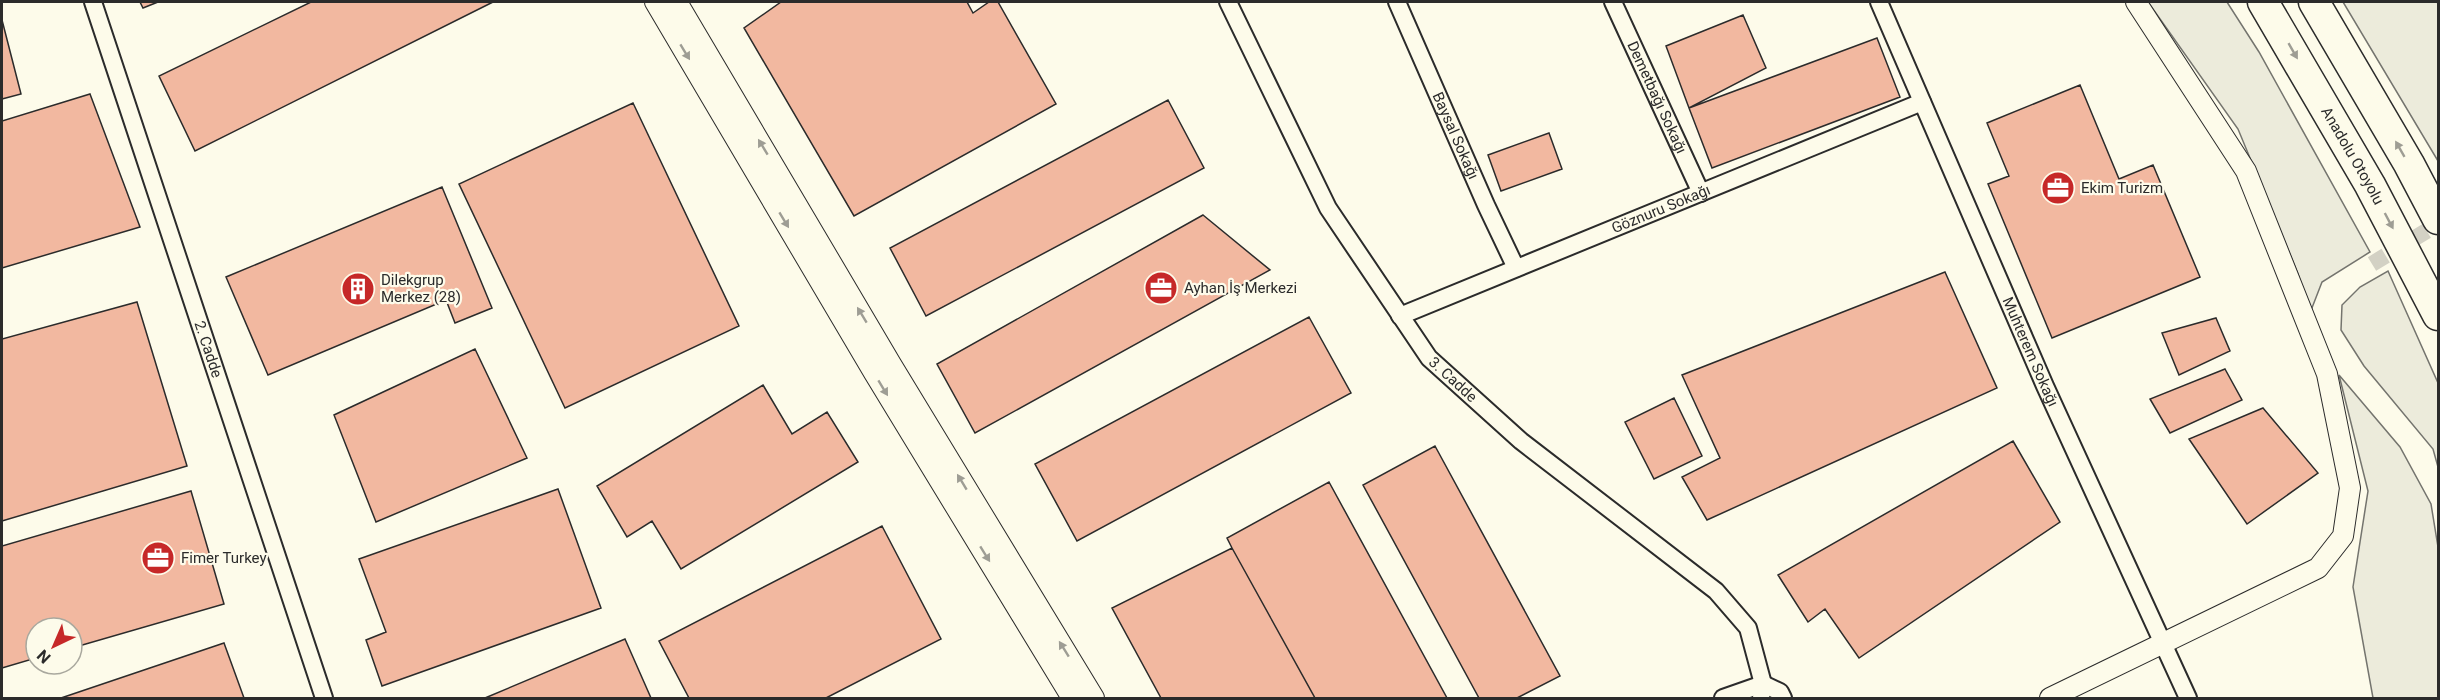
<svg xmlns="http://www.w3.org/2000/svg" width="2440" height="700" viewBox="0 0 2440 700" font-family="Roboto,sans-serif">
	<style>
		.green { fill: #ecebdb; stroke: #74746e; stroke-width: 1.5 }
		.building { fill: #f2b8a0; stroke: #2b2b2b; stroke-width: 1.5 }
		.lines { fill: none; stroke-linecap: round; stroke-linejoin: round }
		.minor-tunnel { stroke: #d3d1c4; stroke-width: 16; stroke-dasharray: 16 8; stroke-linecap: butt }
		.minor-casing { stroke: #2b2b2b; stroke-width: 20 }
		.tertiary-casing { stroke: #2b2b2b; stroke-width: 22 }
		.motorway-casing { stroke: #2b2b2b; stroke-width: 33 }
		.minor { stroke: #fdfbea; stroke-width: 16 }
		.tertiary { stroke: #fdfbea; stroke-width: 20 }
		.motorway { stroke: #fdfbea; stroke-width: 30 }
		.oneway { fill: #9e9d94 }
		.labels { text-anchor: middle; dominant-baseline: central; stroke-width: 4.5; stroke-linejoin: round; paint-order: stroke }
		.street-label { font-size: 15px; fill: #2b2b2b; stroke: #fdfbea }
		.poi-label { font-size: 15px; fill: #2b2b2b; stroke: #fdfbea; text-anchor: start }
	</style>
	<rect width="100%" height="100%" fill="#fdfbea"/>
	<!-- green -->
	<path class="green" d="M2148,2H2227L2259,52L2370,252L2322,282L2310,313L2298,274L2238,129Z
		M2343,2H2437L2438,4V161Z
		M2388,271L2438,383V467L2433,449L2364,366L2341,330L2342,305L2360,287Z
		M2339,375L2400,447L2431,504L2438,547V698H2373L2353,587L2368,491Z"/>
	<!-- building -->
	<path class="building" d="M140,2H158L143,8Z
		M311,2H493L195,151L159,76Z
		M781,2H967L973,13L989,2H998L1056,104L854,216L744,28Z
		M1743,15L1766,68L1689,108L1666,46Z
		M2,20L21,94L2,99Z
		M1877,38L1900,97L1712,168L1689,108Z
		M2080,85L2119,179L2153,165L2200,277L2052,338L1988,184L2009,176L1987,123Z
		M90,94L140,227L2,268V121Z
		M1168,100L1204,168L926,316L890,248Z
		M633,103L739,326L565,408L459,184Z
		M1549,133L1562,169L1501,191L1488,155Z
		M442,187L492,308L455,323L446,300L268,375L226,277Z
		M1203,215L1270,270L975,433L937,364Z
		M1945,272L1997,388L1707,520L1682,477L1720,458L1682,375Z
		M137,302L187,466L2,521V339Z
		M1309,317L1351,393L1077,541L1035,464Z
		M2216,318L2230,351L2179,375L2162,333Z
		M475,349L527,458L376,522L334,415Z
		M2225,369L2242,400L2170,433L2150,399Z
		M763,385L792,434L827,412L858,462L681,569L652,521L627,537L597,486Z
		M1674,398L1702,456L1654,479L1625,422Z
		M2263,408L2318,473L2247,524L2189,439Z
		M2013,441L2060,522L1859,658L1825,609L1808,622L1778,575Z
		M1435,446L1560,676L1517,698H1479L1363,485Z
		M1329,482L1447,698H1315L1232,548L1227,538Z
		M558,489L601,608L382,686L366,640L386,632L359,559Z
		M191,491L224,604L72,648V628H36V658L2,668V546Z
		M882,526L941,639L826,698H689L659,641Z
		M1232,548L1315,698H1161L1112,608Z
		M625,639L651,698H485Z
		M224,643L244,698H61Z"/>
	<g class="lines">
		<!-- minor-tunnel -->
		<path class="minor-tunnel" d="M2372,264L2438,224"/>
		<!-- minor casing -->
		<g class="minor-casing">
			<g id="minor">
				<path id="s1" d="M93,2L324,698"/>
				<path id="s2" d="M1228,2L1328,208L1429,358L1521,441L1716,591L1748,628L1763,684L1761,698"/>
				<path id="s3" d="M1397,2L1486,205L1516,268"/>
				<path id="s4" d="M1613,2L1701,193"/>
				<path id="s5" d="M1879,2L2045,386L2188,698"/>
				<path id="s6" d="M1400,316L1922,102"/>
				<path d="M1723,698L1763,684L1780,692L1783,698"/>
			</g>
		</g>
		<!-- tertiary casing -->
		<g class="tertiary-casing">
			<path id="tertiary" d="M655,2L874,373L1072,698
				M677,2L891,364L1094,698
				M2050,698L2318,568L2343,536L2350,488L2327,374L2246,171L2136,2"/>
		</g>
		<!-- motorway casing -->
		<g class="motorway-casing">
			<g id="motorway">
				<path id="s7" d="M2263,2L2370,185L2438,315"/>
				<path d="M2314,2L2409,164L2438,219"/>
			</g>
		</g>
		<!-- minor -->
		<use href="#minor" class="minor"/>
		<!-- tertiary -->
		<use href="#tertiary" class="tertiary"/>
		<!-- motorway -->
		<use href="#motorway" class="motorway"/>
	</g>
	<!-- one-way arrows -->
	<defs><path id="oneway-solid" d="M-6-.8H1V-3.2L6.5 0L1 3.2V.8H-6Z" transform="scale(1.5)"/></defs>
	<g class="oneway">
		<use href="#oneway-solid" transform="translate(2293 51) rotate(60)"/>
		<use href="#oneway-solid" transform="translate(685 52) rotate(59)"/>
		<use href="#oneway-solid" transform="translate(763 147) rotate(-121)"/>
		<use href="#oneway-solid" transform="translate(2400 149) rotate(-120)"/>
		<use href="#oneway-solid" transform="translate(784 220) rotate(59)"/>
		<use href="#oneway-solid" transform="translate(2389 221) rotate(62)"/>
		<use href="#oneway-solid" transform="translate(862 315) rotate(-121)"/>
		<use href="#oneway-solid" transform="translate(883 388) rotate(59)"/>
		<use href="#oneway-solid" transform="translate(962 482) rotate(-121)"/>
		<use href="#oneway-solid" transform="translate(985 554) rotate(58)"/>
		<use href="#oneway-solid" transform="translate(1064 649) rotate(-122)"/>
	</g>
	<!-- icons -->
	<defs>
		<g id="office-disc" transform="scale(1.725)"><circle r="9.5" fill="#c62828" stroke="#fdfbea"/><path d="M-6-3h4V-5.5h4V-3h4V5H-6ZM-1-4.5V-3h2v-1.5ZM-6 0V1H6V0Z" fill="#fff"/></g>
		<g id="building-disc" transform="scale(1.725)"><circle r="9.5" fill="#c62828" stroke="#fdfbea"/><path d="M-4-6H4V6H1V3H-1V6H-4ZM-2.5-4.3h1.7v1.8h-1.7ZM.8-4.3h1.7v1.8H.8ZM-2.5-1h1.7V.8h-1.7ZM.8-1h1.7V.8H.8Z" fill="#fff"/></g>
	</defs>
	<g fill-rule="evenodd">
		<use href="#office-disc" x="2058" y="188"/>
		<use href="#office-disc" x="1161" y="288"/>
		<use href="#building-disc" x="358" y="289"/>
		<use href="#office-disc" x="158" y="558"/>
	</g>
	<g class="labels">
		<!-- street labels -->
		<g class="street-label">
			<text stroke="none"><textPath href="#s4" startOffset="105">Demetbağı Sokağı</textPath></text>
			<text stroke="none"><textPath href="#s3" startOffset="146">Baysal Sokağı</textPath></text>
			<text stroke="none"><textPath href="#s7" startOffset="178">Anadolu Otoyolu</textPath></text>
			<text stroke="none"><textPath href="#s6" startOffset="282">Göznuru Sokağı</textPath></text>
			<text stroke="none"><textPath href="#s1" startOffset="366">2. Cadde</textPath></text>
			<text stroke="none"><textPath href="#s5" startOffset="381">Muhterem Sokağı</textPath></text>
			<text stroke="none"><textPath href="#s2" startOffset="442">3. Cadde</textPath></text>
		</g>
		<!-- poi labels -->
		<g class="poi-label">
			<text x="2081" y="188">Ekim Turizm</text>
			<text x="381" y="280">Dilekgrup<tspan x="381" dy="17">Merkez (28)</tspan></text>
			<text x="1184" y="288">Ayhan İş Merkezi</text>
			<text x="181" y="558">Fimer Turkey</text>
		</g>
	</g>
	<!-- border -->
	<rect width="2440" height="700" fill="none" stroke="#2b2b2b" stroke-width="6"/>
	<!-- north arrow -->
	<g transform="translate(54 646) rotate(224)"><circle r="28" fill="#fdfbea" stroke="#a9a89e" stroke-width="1.5"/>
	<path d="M0-4.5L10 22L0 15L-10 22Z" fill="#c62828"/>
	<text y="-9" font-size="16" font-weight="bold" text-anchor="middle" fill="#2b2b2b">N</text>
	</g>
</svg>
